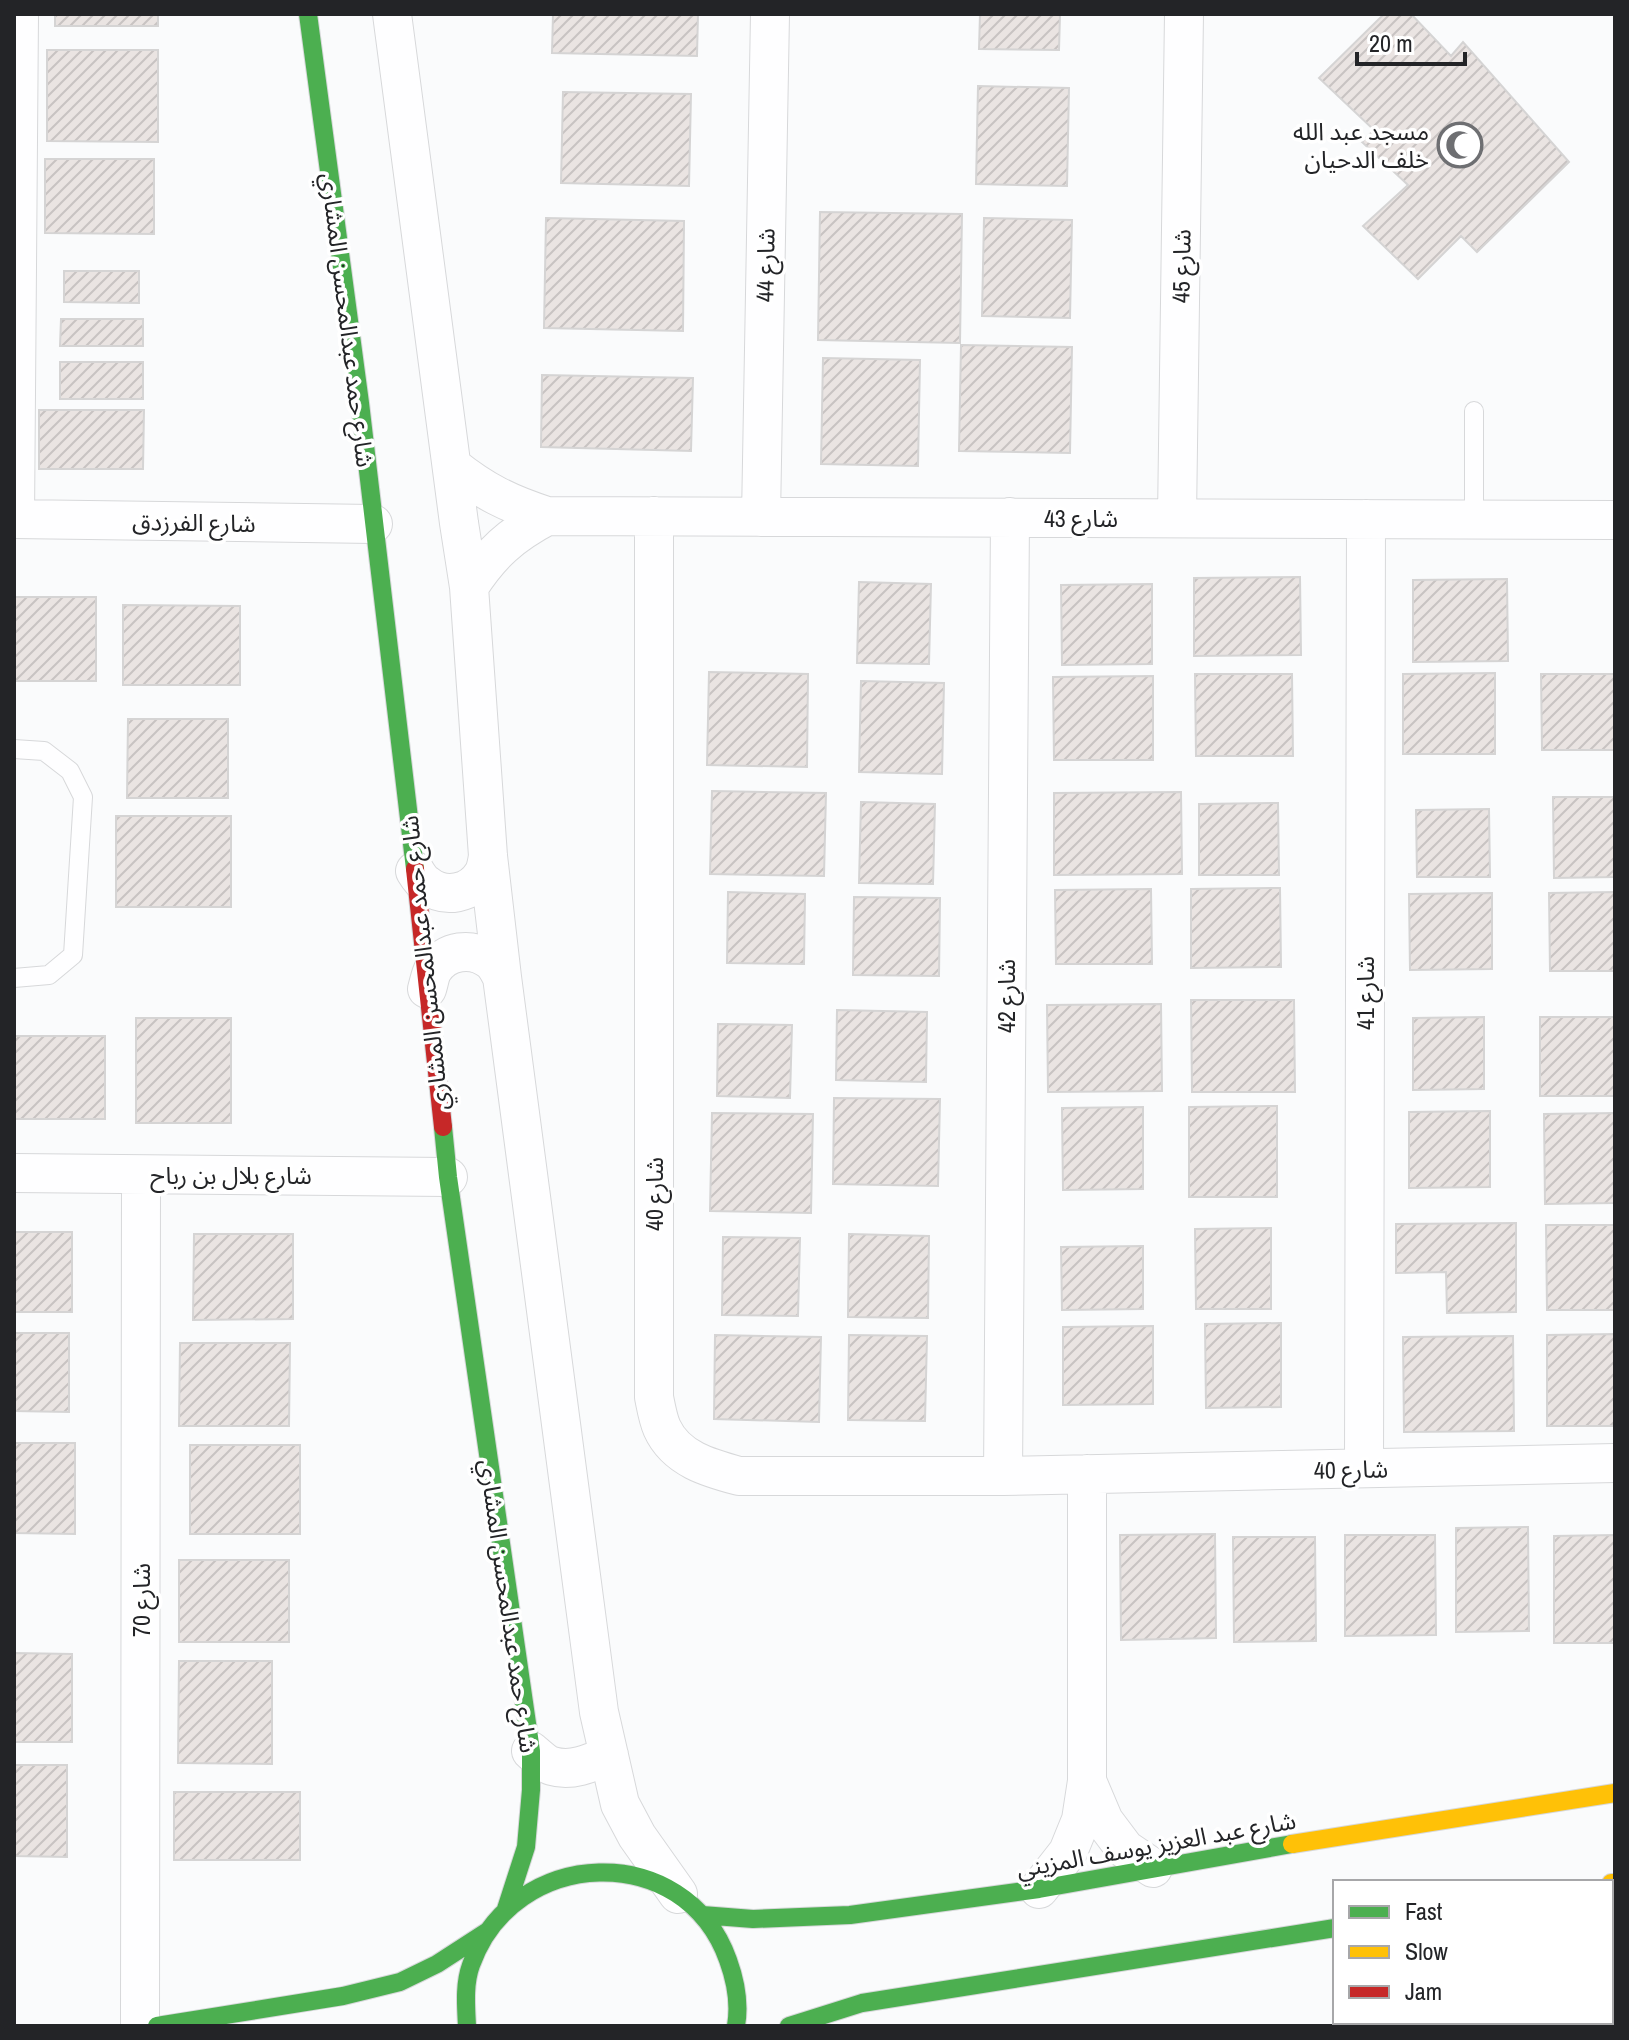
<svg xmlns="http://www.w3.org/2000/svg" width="1629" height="2040" viewBox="0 0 1629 2040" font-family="'Archivo Narrow','Noto Sans Arabic',sans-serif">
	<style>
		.building { fill: url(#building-hatch); stroke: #d5d4d4; stroke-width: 2 }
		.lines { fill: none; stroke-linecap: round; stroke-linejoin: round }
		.lane-casing { stroke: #d7d8da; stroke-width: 20 }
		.street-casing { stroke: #d7d8da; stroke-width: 40 }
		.fast-casing { stroke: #d7d8da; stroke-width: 20 }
		.slow-casing { stroke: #d7d8da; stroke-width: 20 }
		.jam-casing { stroke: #d7d8da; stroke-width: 20 }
		.lane { stroke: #fefeff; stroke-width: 18 }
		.street { stroke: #fefeff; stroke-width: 38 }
		.fast { stroke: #4caf50; stroke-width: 18 }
		.slow { stroke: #ffc107; stroke-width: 18 }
		.jam { stroke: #c62828; stroke-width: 18 }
		.labels { text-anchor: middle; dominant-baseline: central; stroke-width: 7; stroke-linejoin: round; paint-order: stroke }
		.poi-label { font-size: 24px; fill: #232427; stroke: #fff; text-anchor: end }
		.street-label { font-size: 24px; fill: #232427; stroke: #fff }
	</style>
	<defs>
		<pattern id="building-hatch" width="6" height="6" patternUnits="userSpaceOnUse" patternTransform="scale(2)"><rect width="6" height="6" fill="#eae4e2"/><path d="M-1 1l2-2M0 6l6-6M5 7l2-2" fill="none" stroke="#c8c3c2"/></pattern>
	</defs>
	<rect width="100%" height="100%" fill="#fafbfc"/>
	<!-- building -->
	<path class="building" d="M55,14H158V26H55Z
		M553,14H698L697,56L552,53Z
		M980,14H1060L1059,50L979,49Z
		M1384,14H1411L1451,56L1463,42L1569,162L1477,252L1461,236L1418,279L1363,226L1408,185L1362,142L1374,130L1319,78Z
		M47,50H158V142L47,141Z
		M978,86L1069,88L1067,186L976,184Z
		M563,92L691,94L689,186L561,183Z
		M45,159H154V234L45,233Z
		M820,212L962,214L960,343L818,340Z
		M546,218L684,221L683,331L544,328Z
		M984,218L1072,220L1070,318L982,316Z
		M64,271H139V303L64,302Z
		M61,319H143V346H60Z
		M961,345L1072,347L1070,453L959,451Z
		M823,358L920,360L918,466L821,464Z
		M60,362H143V399H60Z
		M542,375L693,378L691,451L541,447Z
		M39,410H144L143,469H39Z
		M1300,577L1301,655L1194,656V578Z
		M1507,579L1508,661L1413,662V580Z
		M859,582L931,584L929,664L857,663Z
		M1152,584V664L1062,665L1061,585Z
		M14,597H96V681H14Z
		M123,605L240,606V685H123Z
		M709,672L808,674L807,767L707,765Z
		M1495,673V754H1403V674Z
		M1195,674H1292L1293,756H1196Z
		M1541,674H1615V750H1542Z
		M1153,676V760H1054L1053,677Z
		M861,681L944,683L942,774L859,772Z
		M128,719H228V798H127Z
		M712,791L826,793L824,876L710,874Z
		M1181,792L1182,874L1054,875V793Z
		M1553,797H1615V877L1554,878Z
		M861,802L935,804L933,884L859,883Z
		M1278,803L1279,875H1199V804Z
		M1489,809L1490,877H1417L1416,810Z
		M116,816H231V907H116Z
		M1280,888L1281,967L1191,968V889Z
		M1151,889L1152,964H1056L1055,890Z
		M728,892L805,894L804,964L727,963Z
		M1615,892V971H1550L1549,893Z
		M1492,893V969L1410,970L1409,894Z
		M854,897L940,898L939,976L853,975Z
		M1191,1000H1294L1295,1092H1192Z
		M1161,1004L1162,1091L1048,1092L1047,1005Z
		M837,1010L927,1012L926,1082L836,1080Z
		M1484,1017V1089L1413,1090V1018Z
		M1540,1017H1615V1096H1540Z
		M136,1018H231V1123H136Z
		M718,1024L792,1025L790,1098L717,1096Z
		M14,1036H105V1119H14Z
		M834,1098L940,1099L938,1186L833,1184Z
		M1277,1106V1197H1189V1107Z
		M1143,1107V1189L1063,1190L1062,1108Z
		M1490,1111V1187L1409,1188V1112Z
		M712,1113L813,1114L811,1213L710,1211Z
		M1615,1113V1203L1545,1204L1544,1114Z
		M1516,1223V1312L1447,1313L1446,1272L1396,1273V1224Z
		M1546,1225H1615V1310H1547Z
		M1271,1228V1309H1196L1195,1229Z
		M14,1232H72V1312H14Z
		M194,1234H293V1319L193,1320Z
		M849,1234L929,1236L928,1318L848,1317Z
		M723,1237L800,1238L798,1316L722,1315Z
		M1143,1246V1309L1062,1310L1061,1247Z
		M1281,1323V1407L1206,1408L1205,1324Z
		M1153,1326V1404L1063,1405V1327Z
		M14,1333H69V1412L14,1411Z
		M1615,1334V1426H1547V1335Z
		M715,1335L821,1337L819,1422L714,1419Z
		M849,1335L927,1336L925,1421L848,1420Z
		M1513,1336L1514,1431L1404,1432L1403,1337Z
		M180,1343H290L289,1426H179Z
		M14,1443H75V1534L14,1533Z
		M190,1445H300V1534H190Z
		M1528,1527L1529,1631L1456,1632V1528Z
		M1215,1534L1216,1638L1121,1640L1120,1535Z
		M1345,1535H1435L1436,1635L1345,1636Z
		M1615,1535V1643H1554V1536Z
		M1233,1537H1315L1316,1641L1234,1642Z
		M179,1560H289V1642H179Z
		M14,1653L72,1654V1742H14Z
		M179,1661H272V1764L178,1763Z
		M14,1765H67V1857L14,1856Z
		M174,1792H300V1860H174Z"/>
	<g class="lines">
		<!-- lane casing -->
		<g class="lane-casing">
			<path id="lane" d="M1474,411V519
				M14,749L44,751L70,771L83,797L73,955L49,975L14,978"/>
		</g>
		<!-- street casing -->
		<g class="street-casing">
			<path id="street" d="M392,14L459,523L469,587L488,856L502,977L599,1712L620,1804L637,1836L678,1894
				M452,466C483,491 509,504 547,516L1615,520
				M654,516V1397C656,1407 658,1419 662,1428C676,1459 709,1468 739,1476H1003L1615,1463
				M761,517L770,14
				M1177,518L1184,14
				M14,519L373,524
				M15,519L19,14
				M469,587C491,553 511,535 547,516
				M415,871C418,876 422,882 427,885C445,899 471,894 483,874C486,869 487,862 488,856
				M427,989C429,983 430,975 433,970C445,950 473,946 491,961C496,965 499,972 502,977
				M14,1173L448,1177
				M1364,1468L1366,519
				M1003,1476L1010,517
				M531,1751C537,1756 545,1764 552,1766C572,1772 591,1763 609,1755
				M1087,1781L1104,1821L1125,1849L1153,1868
				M1039,1889L1068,1852L1081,1820L1087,1781V1474
				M140,2026L141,1175"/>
		</g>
		<!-- fast casing -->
		<g class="fast-casing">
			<path id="fast" d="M308,14L360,403L415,869
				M443,1127L448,1177L531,1751V1790L526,1847L506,1909
				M702,1915L753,1919L850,1915L1039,1889L1292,1844
				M157,2026L343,1996L400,1982L437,1964L488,1931
				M467,2026C466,2006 464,1984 471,1965C513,1846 685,1839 728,1960C736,1982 740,2003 736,2026
				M789,2026L862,2003L1335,1928"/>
		</g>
		<!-- slow casing -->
		<g class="slow-casing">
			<path id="slow" d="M1292,1844L1615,1793
				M1611,1883H1615"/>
		</g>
		<!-- jam casing -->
		<g class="jam-casing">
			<path id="jam" d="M415,869L443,1127"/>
		</g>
		<!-- lane -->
		<use href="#lane" class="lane"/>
		<!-- street -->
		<use href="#street" class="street"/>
		<!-- fast -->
		<use href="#fast" class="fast"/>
		<!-- slow -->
		<use href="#slow" class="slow"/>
		<!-- jam -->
		<use href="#jam" class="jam"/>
	</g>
	<!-- icons -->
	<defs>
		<g id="mosque-ring" transform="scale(2.3)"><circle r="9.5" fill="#fff" stroke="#6e6f72" stroke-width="1.5"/><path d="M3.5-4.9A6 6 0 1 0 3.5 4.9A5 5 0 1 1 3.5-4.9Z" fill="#6e6f72"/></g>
	</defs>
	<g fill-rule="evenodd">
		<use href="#mosque-ring" x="1460" y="145"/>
	</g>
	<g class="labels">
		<!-- poi labels -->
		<g class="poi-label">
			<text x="1429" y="131">مسجد عبد الله<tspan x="1429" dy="28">خلف الدحيان</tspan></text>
		</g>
		<!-- street labels -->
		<g class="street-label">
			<text transform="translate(765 265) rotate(-89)">شارع 44</text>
			<text transform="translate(1181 266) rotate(-89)">شارع 45</text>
			<text transform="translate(348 320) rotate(83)">شارع حمد عبدالمحسن المشاري</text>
			<text x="1081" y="518">شارع 43</text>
			<text transform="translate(194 522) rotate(1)">شارع الفرزدق</text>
			<text transform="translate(424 963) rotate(-96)">شارع حمد عبدالمحسن المشاري</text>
			<text transform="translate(1365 993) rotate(-90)">شارع 41</text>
			<text transform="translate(1006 996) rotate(-90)">شارع 42</text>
			<text x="231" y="1175">شارع بلال بن رباح</text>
			<text transform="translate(654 1194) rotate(-90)">شارع 40</text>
			<text transform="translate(1351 1469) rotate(-1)">شارع 40</text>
			<text transform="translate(141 1600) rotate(-90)">شارع 70</text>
			<text transform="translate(509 1606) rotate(82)">شارع حمد عبدالمحسن المشاري</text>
			<text transform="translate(1156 1844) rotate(-10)">شارع عبد العزيز يوسف المزيني</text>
		</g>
	</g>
	<!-- border -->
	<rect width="1629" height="2040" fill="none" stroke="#232427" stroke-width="32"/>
	<!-- legend -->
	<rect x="1333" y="1880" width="280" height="144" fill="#ffffff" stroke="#a7a7a9" stroke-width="2"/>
	<rect x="1349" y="1906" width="40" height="12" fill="#4caf50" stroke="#a7a7a9" stroke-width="2"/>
	<text x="1405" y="1920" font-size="24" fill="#232427">Fast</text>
	<rect x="1349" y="1946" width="40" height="12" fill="#ffc107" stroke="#a7a7a9" stroke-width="2"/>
	<text x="1405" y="1960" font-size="24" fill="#232427">Slow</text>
	<rect x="1349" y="1986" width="40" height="12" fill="#c62828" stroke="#a7a7a9" stroke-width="2"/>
	<text x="1405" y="2000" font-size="24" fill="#232427">Jam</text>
	<!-- scale -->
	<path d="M1357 52v12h108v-12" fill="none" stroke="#232427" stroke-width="4"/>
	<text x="1369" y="52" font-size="24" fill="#232427" stroke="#ffffff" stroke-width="6" paint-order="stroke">20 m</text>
</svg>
